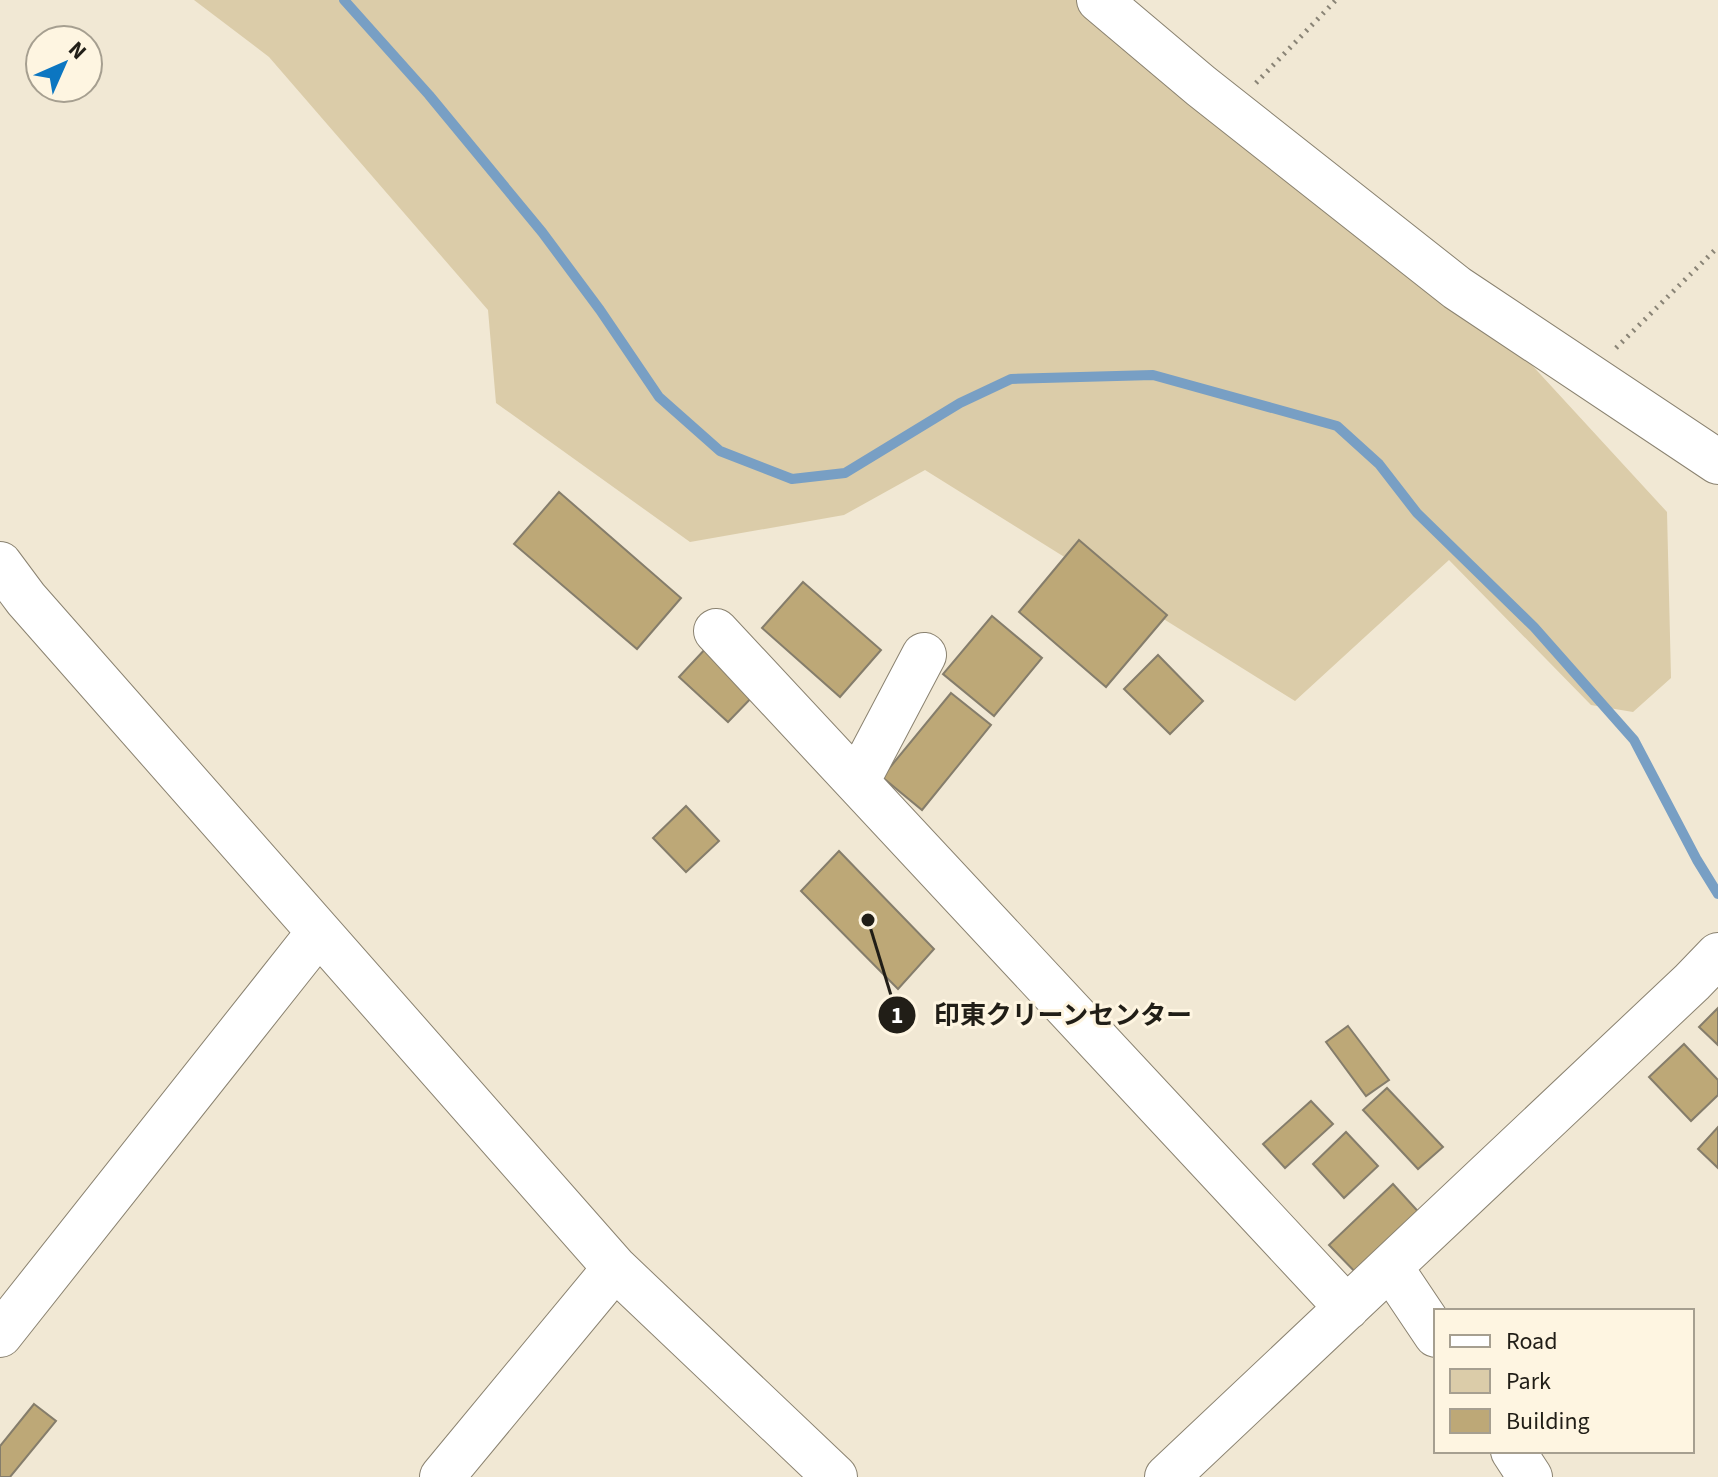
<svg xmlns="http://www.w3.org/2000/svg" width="1718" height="1477" viewBox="0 0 1718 1477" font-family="'Source Sans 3','Noto Sans JP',sans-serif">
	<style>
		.green { fill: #dbcca9 }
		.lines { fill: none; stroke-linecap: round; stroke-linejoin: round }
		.stream { stroke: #789fc4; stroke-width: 10 }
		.building { fill: #bda877; stroke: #857d6b; stroke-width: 2 }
		.minor-casing { stroke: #8a8270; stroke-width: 46 }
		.path { stroke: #8a8476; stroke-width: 5; stroke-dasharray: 2 6; stroke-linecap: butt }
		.minor { stroke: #fff; stroke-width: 44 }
		.leader { fill: none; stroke: #211e17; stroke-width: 3 }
		.callout-dot { fill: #211e17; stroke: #fef5e1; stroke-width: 3 }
		.mark-label { font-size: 24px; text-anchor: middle; font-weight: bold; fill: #fff }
		.callout-label { font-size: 26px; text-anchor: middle; font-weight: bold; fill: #211e17; stroke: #fef5e1; stroke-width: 6; stroke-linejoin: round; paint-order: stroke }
	</style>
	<rect width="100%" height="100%" fill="#f1e8d4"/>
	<!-- green -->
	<path class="green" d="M194,0H1091L1473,301L1667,512L1671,678L1633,712L1591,705L1449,560L1295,701L925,470L844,515L690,542L496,403L488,310L269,57Z"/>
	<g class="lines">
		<!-- stream -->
		<path class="stream" d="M344,0L429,95L542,232L600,310L659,397L720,451L792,479L845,473L960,403L1011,379L1153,375L1337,426L1379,464L1417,513L1534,627L1634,740L1697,860L1718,894"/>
	</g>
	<!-- building -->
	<path class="building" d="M559,492L681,598L637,649L514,544Z
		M1079,540L1167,615L1106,687L1019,612Z
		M803,582L881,650L840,697L762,628Z
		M992,616L1042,658L994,716L943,674Z
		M708,646L757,692L728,722L679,677Z
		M1158,655L1203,701L1170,734L1124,689Z
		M951,693L991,725L922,810L882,777Z
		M686,806L719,841L686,872L653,838Z
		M839,851L934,949L898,989L801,891Z
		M1718,1008V1045L1699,1027Z
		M1348,1026L1389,1080L1366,1096L1326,1042Z
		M1684,1044L1718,1080V1095L1691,1121L1649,1077Z
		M1387,1088L1443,1147L1418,1169L1363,1110Z
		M1311,1101L1333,1124L1285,1168L1263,1144Z
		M1718,1127V1168L1698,1149Z
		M1346,1132L1378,1166L1344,1198L1313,1164Z
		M1393,1184L1424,1218L1360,1277L1329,1245Z
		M34,1404L56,1421L10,1477H0V1446Z"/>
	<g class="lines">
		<!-- minor casing -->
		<g class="minor-casing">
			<path id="minor" d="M1099,0L1201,86L1457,288L1718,462
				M0,564L26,599L615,1268L835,1477
				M716,631L1347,1308
				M857,782L924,655
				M1391,1268L1436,1335
				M0,1335L319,932
				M1513,1451L1530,1477
				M442,1477L615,1268
				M1167,1477L1692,982L1718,955"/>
		</g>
		<!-- path -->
		<path class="path" d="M1256,83L1336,0
			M1616,348L1718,247"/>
		<!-- minor -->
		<use href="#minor" class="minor"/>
	</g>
	<!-- callouts -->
	<path class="leader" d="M868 920L897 1015"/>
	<g class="callout-dot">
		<circle cx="868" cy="920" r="8"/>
		<circle cx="897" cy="1015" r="20"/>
	</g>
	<g class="mark-label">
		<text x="897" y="1023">1</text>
	</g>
	<g class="callout-label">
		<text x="1063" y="1024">印東クリーンセンター</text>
	</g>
	<!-- legend -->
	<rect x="1434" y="1309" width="260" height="144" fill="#fef5e1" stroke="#a69f90" stroke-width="2"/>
	<rect x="1450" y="1335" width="40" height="12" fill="#ffffff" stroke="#a69f90" stroke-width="2"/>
	<text x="1506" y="1349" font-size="24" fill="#211e17">Road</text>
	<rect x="1450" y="1369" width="40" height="24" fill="#dbcca9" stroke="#a69f90" stroke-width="2"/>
	<text x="1506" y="1389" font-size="24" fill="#211e17">Park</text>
	<rect x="1450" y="1409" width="40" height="24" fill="#bda877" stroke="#a69f90" stroke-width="2"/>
	<text x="1506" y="1429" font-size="24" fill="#211e17">Building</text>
	<!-- north arrow -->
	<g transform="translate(64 64) rotate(45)"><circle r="38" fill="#fef5e1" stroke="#a69f90" stroke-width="2"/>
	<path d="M0-6L14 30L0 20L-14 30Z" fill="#0c76c1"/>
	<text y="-12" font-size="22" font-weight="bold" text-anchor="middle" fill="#211e17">N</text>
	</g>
</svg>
